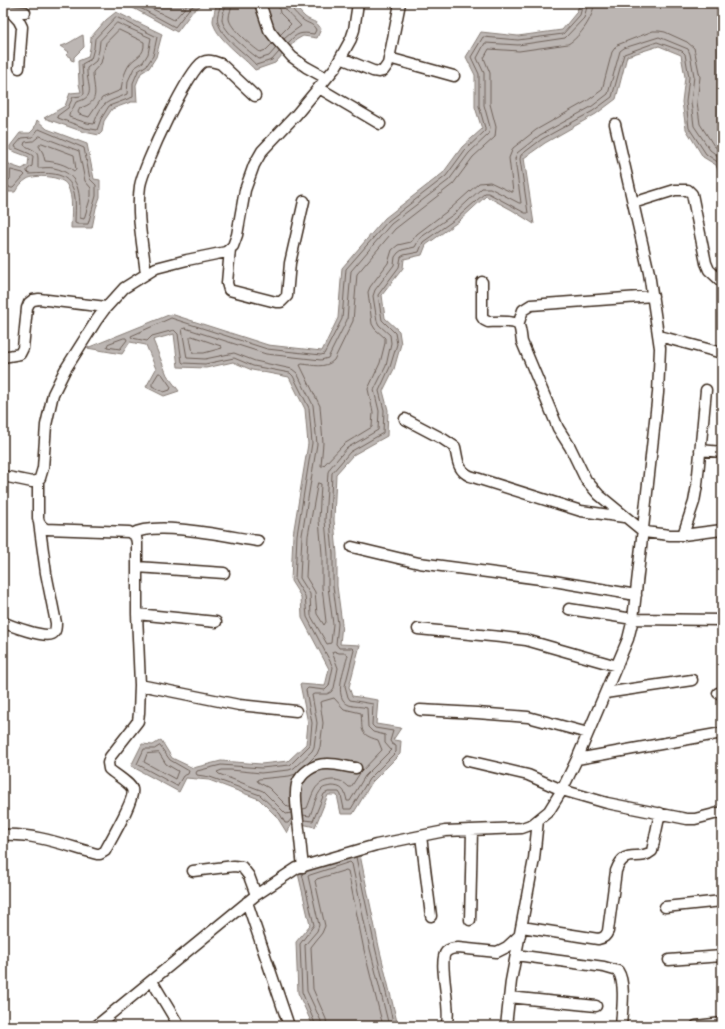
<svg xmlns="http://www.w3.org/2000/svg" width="725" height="1029" viewBox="0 0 725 1029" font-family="'Shantell Sans',sans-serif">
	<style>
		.water { fill: #bcb6b3; stroke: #887e77 }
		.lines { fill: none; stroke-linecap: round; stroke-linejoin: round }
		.shore { stroke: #6f625a; stroke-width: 1 }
		.minor-casing { stroke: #3b2a1e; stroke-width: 13 }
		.minor { stroke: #fff; stroke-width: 10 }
	</style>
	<rect width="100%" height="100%" fill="#fff"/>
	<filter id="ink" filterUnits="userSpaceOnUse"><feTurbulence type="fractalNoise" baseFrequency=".025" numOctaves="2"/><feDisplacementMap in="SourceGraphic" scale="8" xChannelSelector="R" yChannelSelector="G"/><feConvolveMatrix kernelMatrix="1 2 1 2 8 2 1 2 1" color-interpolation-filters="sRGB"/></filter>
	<g filter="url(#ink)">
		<!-- water -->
		<path class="water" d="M124,3H204L192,12L177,32Z
			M219,3H290C296,7 300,12 305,17C313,23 315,19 321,29L317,38L303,36L296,40L275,63L255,70C245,58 214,37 213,21C213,18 214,16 214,14C215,10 215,6 219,3Z
			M580,3H722V181L716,165L703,157L686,129L682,102L685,77L681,55L659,46L627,56L616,99L596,114L545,143L524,158L534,224L512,210L486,196L459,221L426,245L422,255L404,259L403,268L382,295L385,318L399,331L401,344L394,369L383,391L388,410L387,436L353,455L336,474L334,520L337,554V586L342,624L340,644L360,645L349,687L352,696L378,700L376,724L401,728L393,740L401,741L400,754L372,782L353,814H341L337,795H328L315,827L293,822L287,833L277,817L259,799L209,780L186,778L179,792L131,766L142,744L153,745L161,740L172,758L193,768L221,761L261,764L288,761L306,744L308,723L300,684L325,686L329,669L302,618L301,597L291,581L293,535L308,444L305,409L289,377L252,370L233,362L206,368L178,367L174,334L153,340L167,375L179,391L164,396L146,387L156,369L146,345L130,342L122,354L87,348L171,314L268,345L322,351L338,318L342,268L385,218L443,173L462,147L482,129L475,107V75L466,57L481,32L518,36L562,30L576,13Z
			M116,12L162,34L156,57L149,68L141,73L136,85L137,102H131L112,109L104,121L102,132L99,135L84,132L44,118L65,106L70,93L81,92L79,84L78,61L88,57L90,48L91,37L106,20Z
			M83,35L84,47L74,57V61L71,60L70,57L66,55L69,52L60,46C66,46 76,38 83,35Z
			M37,120L47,129L87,144L94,179L100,180V197L96,208L92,228H71C71,215 74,198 67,185C62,176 35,174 27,179C22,182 18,187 15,192H9L3,189V178H6L7,174L3,173V156L10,165L22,169L28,165L29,157L10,150V146L20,133H30L34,129Z
			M359,850L379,947L398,1026H313L298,993L296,942L310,925L297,869Z"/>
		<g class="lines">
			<!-- shore -->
			<path class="shore" d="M131,3L175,27L189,9L197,3
				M141,3L174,20L189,3
				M221,3C220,9 216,16 218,22C222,39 245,52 256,65L272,60L279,52
				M226,3C226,8 222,13 222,19C222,31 250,52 259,59L269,56L276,48
				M232,3C232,8 229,13 229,18C229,28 253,47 260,52L266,50L272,44
				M278,3L280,13L291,24L280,35
				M284,3L286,10L301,26L291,33L284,39
				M588,3L584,18L565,38L518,45L485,43L477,58L484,73V105L490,127L489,134L469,153L449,180L391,224L351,271L347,320L328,358L321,360L266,354L185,328L182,329L187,358L205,359L234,353L255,361L292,369L297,373L313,405L317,444L302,535L300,578L310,594L311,616L327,644L331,643L333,624L328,587V554L325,520L328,472L330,468L347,448L378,430L379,411L374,390L386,366L391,343L390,335L379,325L377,321L373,296L375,290L394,265L395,257L398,253L402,250L415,247L420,238L454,214L482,188H490L519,203H521L515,159L517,153L540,135L591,107L608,94L620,51L624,48L659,37L688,49L690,54L694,76L691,102L694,126L710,150L722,159
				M594,3C594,17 580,37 568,44L519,51L489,49L484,58L490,73V104L496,127L495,137L473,157L453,184L395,229L357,274L353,321L334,360C325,369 313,365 302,364L300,365L320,406L323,443L321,466H323L344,444L372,427L373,412L368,389L380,363L385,343V338L375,329L372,324L368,292L370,287L388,263L392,250L398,245L411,242L417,234L450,209L479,183L490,182L511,192H513L509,158L513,148L536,130L587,101L602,90L612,52L617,45L653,31H659L665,32L687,42L694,48L700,77L697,102L700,124L714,146L722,151
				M116,17L157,37L153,56L147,65L138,71L133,83V97L109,106L101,119L97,130L85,128L58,118L57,116L68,108L73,97L81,96L84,94L82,64L91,59L94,48L95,39Z
				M117,23L151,38L148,54L143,62L134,68L128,81L127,94C107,103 102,100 94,124L87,123L69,117V114L72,110L76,102C98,97 86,85 87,68L96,61L99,50L100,41Z
				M119,30L144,42C145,57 135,56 129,65C124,73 122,82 121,90L102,98L89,117L79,114L78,112L80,108C102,102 93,89 93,72L101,63L106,43Z
				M288,43C297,33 300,32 314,34L316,30C313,23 308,24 303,20C299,17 290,8 289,3
				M39,129L84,148L90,179L96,185V196L88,224H77L75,223C75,215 76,206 75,198C72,170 50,173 29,174L27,172V170L32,166L33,156L30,154L16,148L15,146L22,138L32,137Z
				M40,136L79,151L85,181L91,188V196L84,219L80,218C80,195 81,174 54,168C49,167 43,168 38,168C38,164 38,161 38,158C38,150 30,149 24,145L25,142L33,141Z
				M42,143L74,155L76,170L74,171C65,164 56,162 45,161L43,153L39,146Z
				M11,170L23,173L25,175L13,188H11L4,184L10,179Z
				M192,336L221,346L222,348L204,353H193L190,338Z
				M124,338H126L127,340L120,349L107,347L108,344Z
				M159,373L162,374L171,387L170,390L164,392L152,386V384Z
				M318,483L321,484L319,520L322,554V587L326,622L324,625L317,614L315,592L306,577L308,536Z
				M160,746L170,760L189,771L188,774L183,776L177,786L137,764L144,749H154Z
				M159,753L166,764L178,771L175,779L144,762L147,754Z
				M290,807H288L269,788L258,782L257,780L259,779L289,776L296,774
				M303,809L307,808C313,794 314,781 332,780C340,780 344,782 349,787H351L360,773L382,750L378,740C358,734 363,730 361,713L344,709L334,698L320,702L323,723L320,747L317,754L307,764
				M291,813L286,814L263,791L219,774L217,772L222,770H231L261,773L289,770L294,768L312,751L314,747L317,723L312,695L314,694H327L331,692L334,688L338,668L332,652L334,651L339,653H346L348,655C345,667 332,698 349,705C354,707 361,706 367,708L368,727L373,732L385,735V743L391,750L365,776L350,801H347C345,790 342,786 331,786C327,787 324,787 322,789C316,795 313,808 310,816L303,815
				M292,818L288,823H285L280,814L260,795L210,777L197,775L196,773L197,771L221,765L261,768L290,765L310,745L312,723L306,690L308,688L325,690L329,686L333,667L307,617L305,596L295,580L297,535L312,443L309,408L293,376L290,373L253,366L234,358L205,364L183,363L182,362L178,334L174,330L152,336L147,341L132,338L131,336L171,318L267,349L321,355L324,354L342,319L346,269L388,221L446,176L465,150L485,131V128L479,106V74L471,57L483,37L518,40L563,34L580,15L583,3
				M304,820L313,821L324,794L328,792H339L341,795L344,809H351L369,779L396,752V746L392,744L390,741L393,731L375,728L372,725L373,704L350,700L348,697L345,686L354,650L352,648H339L336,644L338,624L333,586V554L330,520L332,473L350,452L383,433L384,410L379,391L390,367L397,344L395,333L382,320L378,295L399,267L401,257L404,255L419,252L423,242L457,218L485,193H488L525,213H528L520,159L521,155L542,139L593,111L612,97L624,54L657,42L682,51L685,54L689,77L686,102L689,128L706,154L719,163L722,170
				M356,857L375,947L394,1026
				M302,873L314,925L300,944L302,992L316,1026
				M321,1026V1021L307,991L305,945L317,931L319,925L308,876L310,875L350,862L352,864L370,949L389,1026
				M327,1026L326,1019L313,989L311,947L322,933L325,926L315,881L317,879L346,870L348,871L364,950L383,1026"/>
			<!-- minor casing -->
			<g class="minor-casing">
				<path id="minor" d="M260,3L269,30L276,39L292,57L306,67L326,78
					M7,11L25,12
					M10,11L19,21L22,27L19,68
					M341,58L373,71L379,72L383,71L388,64L400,3
					M389,58L454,76
					M319,88L380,124
					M633,203L675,190H688L692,194L706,263L709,270L722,282
					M230,249L227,283L229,290L276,302H281L287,296L290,263L304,201
					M146,274C143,246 136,214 140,186C143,167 188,70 203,62C209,59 215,62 221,64L255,96
					M482,282V317L484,320L488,322C495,322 515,320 519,326C521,330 521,337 522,342L558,428L570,447L586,480L599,495L644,532L670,535H683L722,530
					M518,325L523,310L531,305L653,296
					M659,336L722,353
					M3,357L20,354L23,348L27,308L29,303L33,300L39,299L106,307
					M405,419L443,439L455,447C458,460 457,470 470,476L581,511L624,517
					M700,450L722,452
					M3,476L32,482L38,480L40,478L43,468L46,425L53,394L65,370L96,321L104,310L124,288L156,268L187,260L226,252L233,246L237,235L245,190L254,165L262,151L296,115L335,68L351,39L354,30L358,3
					M132,534C156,520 230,537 258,541
					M683,535L694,502L697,485L706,390
					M352,547L419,563L548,580L636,595
					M137,567L224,573
					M569,609L633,619L722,620
					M137,614L216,622
					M3,622C11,626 44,638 52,634C56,632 56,627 56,623L46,573L39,522
					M418,629L501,637L526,640L617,666
					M140,685L239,705L296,711
					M605,693L692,680
					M718,693L722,692
					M420,710L477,713L528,717L588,733
					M577,759L722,733
					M468,761L528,775L562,790L607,803L687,819H695L722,812
					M3,835C35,833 67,846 97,854H100L105,851C110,841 136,798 132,789C130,783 114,774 109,769L108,763L110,757L135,725L138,721L139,713L140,685L137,614V543L136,537L129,532L46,529C41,526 39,524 38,518V480
					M421,836L431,916
					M303,867C301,851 300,836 298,821C297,809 294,796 297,784C301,773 314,764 326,764C336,763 346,767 356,768
					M193,871L234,866L242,867L249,876L256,895
					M247,902L289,1026
					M665,907L722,901
					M470,920L472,830
					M522,927L598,939C604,938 606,936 608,931L616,871C625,846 638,863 652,851L660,813
					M516,955L604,967L618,971C626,983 622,1011 621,1026
					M669,960L722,956
					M152,981L179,1026
					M509,997L596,1006
					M96,1026L256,895L297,868L376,845L445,831L522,828L533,824L549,811L562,790L577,759L628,639L633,619L658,393L660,348L649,273L615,124
					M445,1026C454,1017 437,962 446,952C449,949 454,948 458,948L497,952L507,947L520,935
					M506,1026L511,981L534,859L538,820
					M696,1026L722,1023"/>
			</g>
			<!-- minor -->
			<use href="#minor" class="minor"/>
		</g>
	</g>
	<!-- margin -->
	<rect width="725" height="1029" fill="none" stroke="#fff" stroke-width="16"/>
	<rect x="8" y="8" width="709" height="1013" fill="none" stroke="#3b2a1e" stroke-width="1.5" filter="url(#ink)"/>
</svg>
